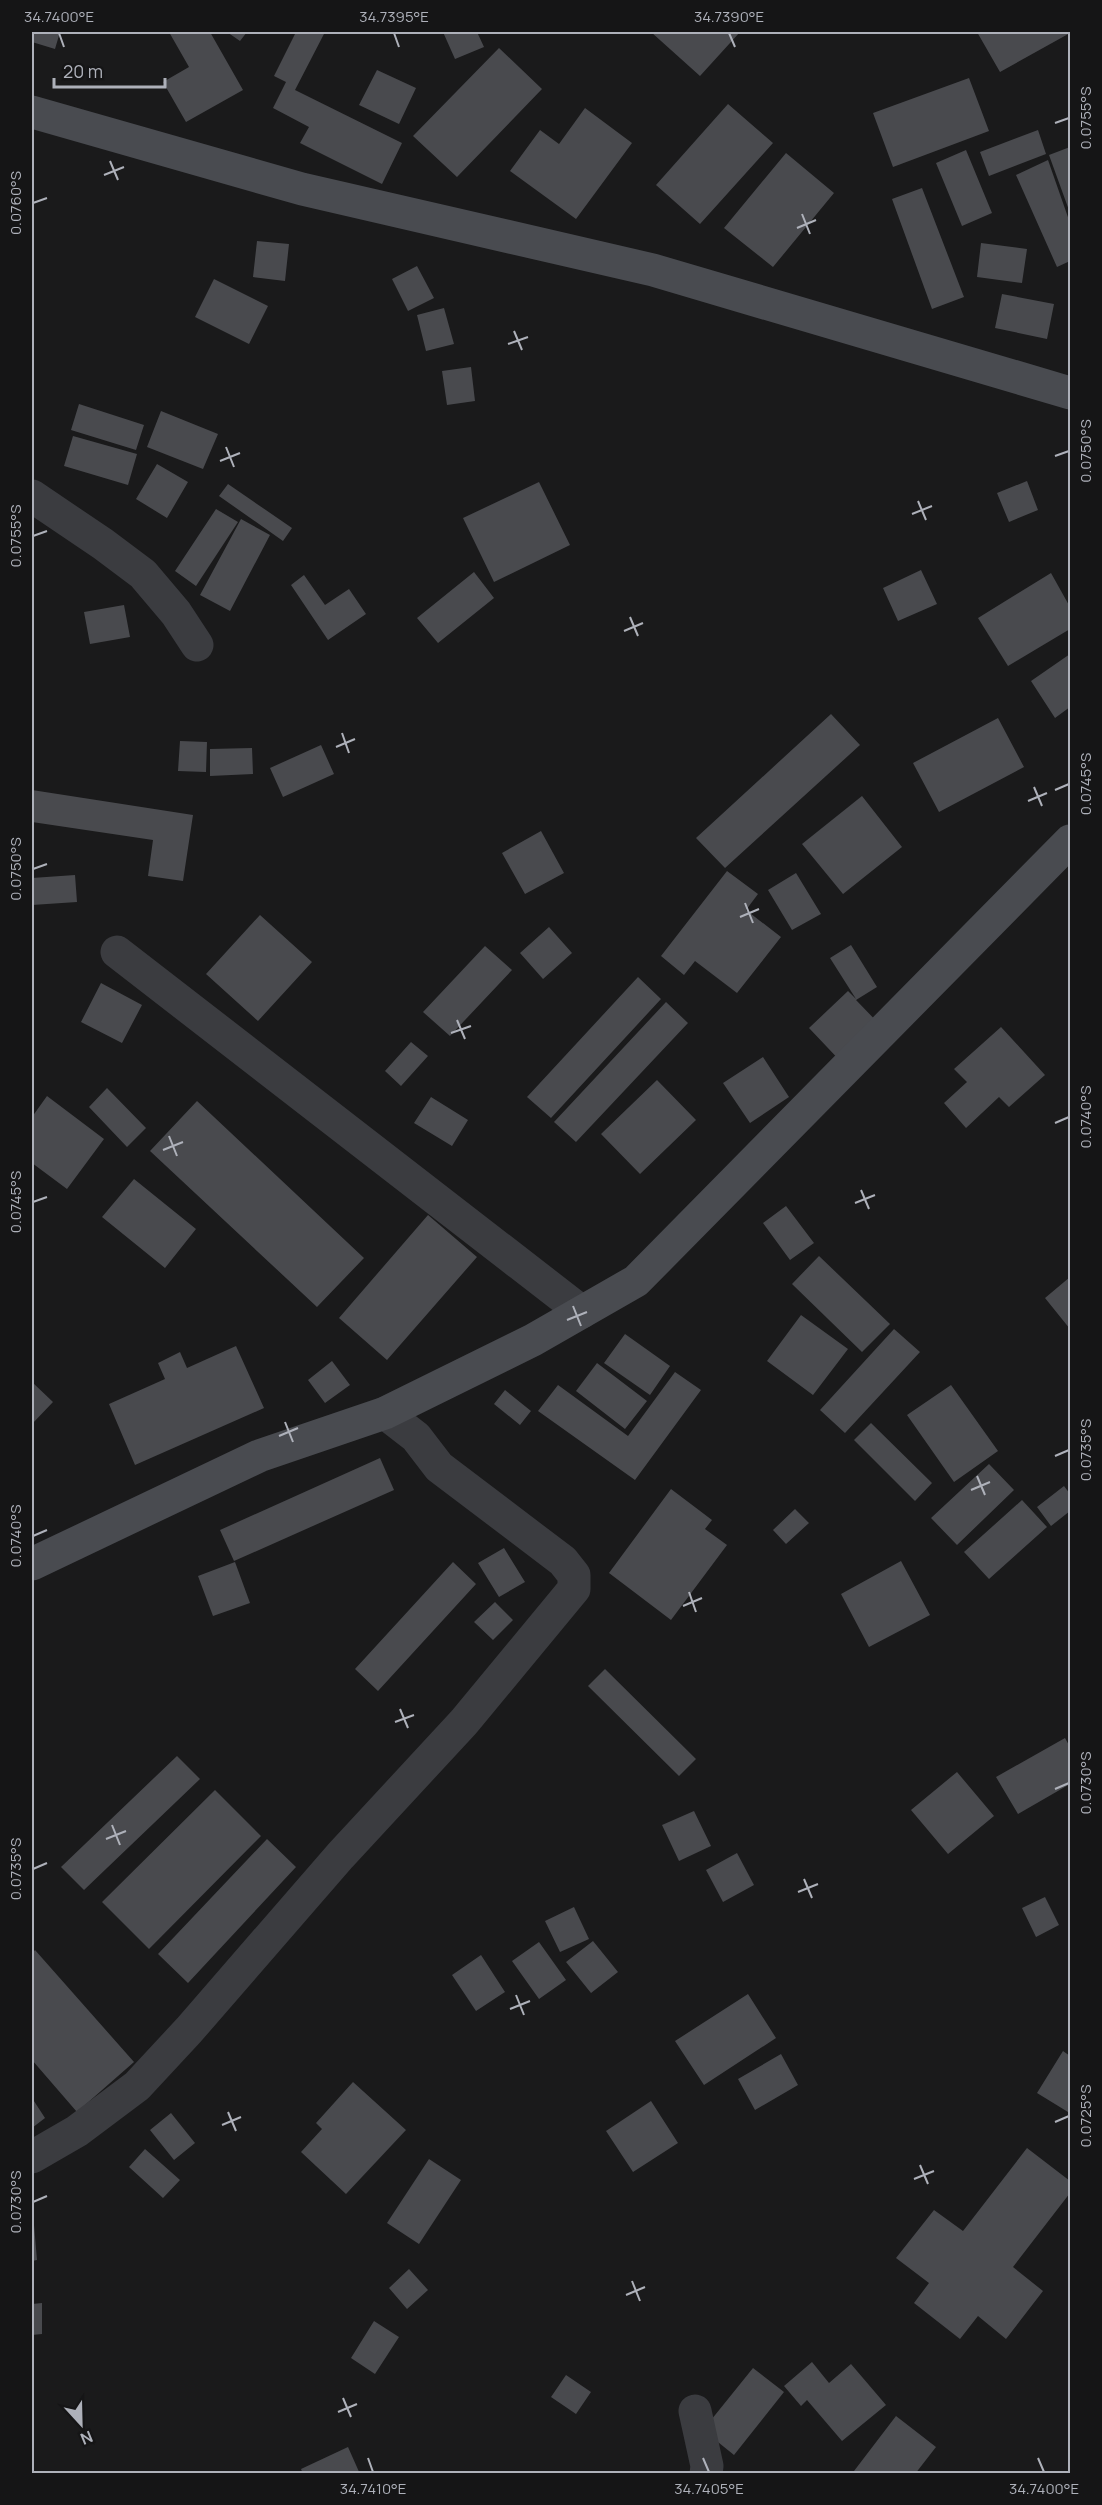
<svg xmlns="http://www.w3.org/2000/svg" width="1102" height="2505" viewBox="0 0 1102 2505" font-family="Manrope,sans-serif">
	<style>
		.building { fill: #494a4e }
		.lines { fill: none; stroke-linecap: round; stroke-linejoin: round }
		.street { stroke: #3b3c40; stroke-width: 33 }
		.secondary { stroke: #494b50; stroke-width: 33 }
		.ticks { fill: none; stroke: #aeb1ba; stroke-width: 2 }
		.neatline { fill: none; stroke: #aeb1ba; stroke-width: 2 }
		.ticks-label { font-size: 15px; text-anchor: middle; fill: #aeb1ba }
	</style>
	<rect width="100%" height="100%" fill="#1a1a1b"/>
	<!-- building -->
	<path class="building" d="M32,32H60L55,49L32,42Z
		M169,32H210L243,90L186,122L163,82L189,67Z
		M227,32H247L240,41Z
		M296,32H325L295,90L402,143L382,184L300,143L309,127L273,108L286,82L274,76Z
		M443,32H477L484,47L455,59Z
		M651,32H740L700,76Z
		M977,32H1070V33L1000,72Z
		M499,48L542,89L457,177L413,136Z
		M377,70L416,88L399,124L359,105Z
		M969,78L989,131L893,167L873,113Z
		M728,104L773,143L700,224L656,185Z
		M585,108L632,143L576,219L510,171L540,130L559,144Z
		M1038,130L1046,154L989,176L980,152Z
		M1070,147V213L1049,155Z
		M966,150L992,213L962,226L936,163Z
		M786,153L834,193L773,267L724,228Z
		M1048,160L1070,223V261L1057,267L1016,175Z
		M922,188L964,297L932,309L892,199Z
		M257,241L289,244L285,281L253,277Z
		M981,243L1027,249L1022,283L977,277Z
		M417,266L434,298L408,311L392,279Z
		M214,279L268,306L249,344L195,317Z
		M1002,294L1054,304L1047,339L995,328Z
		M444,308L454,344L426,351L417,315Z
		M471,367L475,401L447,405L442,371Z
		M79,404L144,425L136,450L71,430Z
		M161,411L218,434L203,469L147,447Z
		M73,436L137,454L128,485L64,466Z
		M157,464L188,482L167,518L136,499Z
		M1027,481L1038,510L1009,522L997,493Z
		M539,482L570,545L494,582L463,518Z
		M228,484L292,528L283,541L219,496Z
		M216,509L238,522L196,586L175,571Z
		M241,519L270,535L230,611L200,595Z
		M921,570L937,604L898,621L883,588Z
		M474,572L494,598L438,643L417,618Z
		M1051,573L1070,607V629L1008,666L978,618Z
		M304,575L325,605L349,589L366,614L328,640L291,585Z
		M124,605L130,637L90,644L84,612Z
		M1070,654V707L1055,718L1031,681Z
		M831,714L860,745L725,868L696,838Z
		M998,718L1024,767L939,812L913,763Z
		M180,741L207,742L206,772L178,771Z
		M321,745L334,774L283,797L270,768Z
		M252,748L253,774L210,776V749Z
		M32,790L193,815L183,881L148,876L153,840L32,822Z
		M862,796L902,847L843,894L802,844Z
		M541,831L564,873L525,894L502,853Z
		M727,871L758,894L746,910L781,937L737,993L695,961L684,975L661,956Z
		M796,873L821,914L792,930L768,890Z
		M75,875L77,902L32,905V878Z
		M260,915L312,962L258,1021L206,974Z
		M549,927L572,953L543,979L520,953Z
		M851,945L877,987L856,1000L884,1029L845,1066L809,1028L848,991L856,999L830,958Z
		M485,946L512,970L450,1036L423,1012Z
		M638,977L661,999L551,1118L527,1097Z
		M101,983L142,1005L122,1043L81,1022Z
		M666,1002L688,1023L576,1142L554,1122Z
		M1001,1027L1045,1075L1009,1107L999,1097L966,1128L944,1103L967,1082L954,1069Z
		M411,1042L428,1056L401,1086L385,1071Z
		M763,1057L789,1097L750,1123L723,1083Z
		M657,1080L696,1120L640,1174L601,1134Z
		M107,1088L146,1128L127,1147L89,1107Z
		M47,1096L104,1139L67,1189L32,1163V1117Z
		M431,1097L468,1120L452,1146L414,1123Z
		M197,1101L364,1258L317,1307L150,1151Z
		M134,1179L196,1229L165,1268L102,1217Z
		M786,1206L814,1243L790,1260L763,1223Z
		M428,1215L477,1257L387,1360L339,1318Z
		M819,1256L890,1324L862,1352L792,1284Z
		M1070,1277V1329L1045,1298Z
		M801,1315L848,1349L813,1395L767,1361Z
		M894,1329L920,1352L845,1433L820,1410Z
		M625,1334L670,1366L650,1395L604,1363Z
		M236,1346L264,1408L135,1465L109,1404L165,1379L158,1363L180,1352L187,1368Z
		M332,1361L350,1385L325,1403L308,1380Z
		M597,1363L647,1401L625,1429L576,1391Z
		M675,1372L701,1390L635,1480L538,1411L558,1385L628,1436Z
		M32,1382L53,1402L32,1424Z
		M951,1385L998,1451L954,1482L907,1415Z
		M505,1390L531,1411L520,1425L494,1404Z
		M871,1423L932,1483L915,1501L854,1440Z
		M380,1458L394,1490L234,1561L220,1530Z
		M989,1464L1014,1490L957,1545L931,1518Z
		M1064,1486L1070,1494V1511L1051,1526L1037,1507Z
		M671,1489L712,1520L705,1529L727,1545L671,1620L609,1573Z
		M1022,1500L1047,1527L989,1579L964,1552Z
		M795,1509L809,1523L786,1544L773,1530Z
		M504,1548L525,1582L499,1597L478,1563Z
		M901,1561L930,1615L869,1647L841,1594Z
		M235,1562L250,1603L213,1616L198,1576Z
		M453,1562L476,1584L378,1691L355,1669Z
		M495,1602L513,1620L493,1640L474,1622Z
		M605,1669L696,1759L679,1776L588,1686Z
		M1065,1738L1070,1747V1784L1018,1814L996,1777Z
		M177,1756L200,1779L84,1890L61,1867Z
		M957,1772L994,1816L948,1854L911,1810Z
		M215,1790L261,1836L149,1949L102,1902Z
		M694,1811L711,1846L679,1861L662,1825Z
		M267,1839L296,1867L188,1983L158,1954Z
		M737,1853L754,1885L723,1902L706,1870Z
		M1045,1897L1059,1925L1036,1937L1022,1908Z
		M574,1907L589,1939L560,1952L545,1921Z
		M593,1941L618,1972L591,1993L566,1962Z
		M539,1942L566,1980L539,1999L512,1961Z
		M35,1950L134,2062L77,2112L32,2060V1954Z
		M481,1955L505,1992L476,2011L452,1975Z
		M748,1994L776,2038L704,2085L675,2041Z
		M1063,2051L1070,2056V2109L1068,2112L1037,2093Z
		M781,2054L798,2085L755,2110L738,2079Z
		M353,2082L406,2130L346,2194L301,2152L322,2129L316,2123Z
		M32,2098L45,2118L32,2128Z
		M651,2101L678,2143L633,2172L606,2131Z
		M171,2113L195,2143L174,2160L150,2130Z
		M1027,2148L1070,2181V2193L1013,2267L1043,2291L1006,2339L978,2316L960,2339L914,2303L929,2283L896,2258L934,2210L963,2231Z
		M145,2149L180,2180L163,2198L129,2167Z
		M429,2159L461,2180L419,2244L387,2223Z
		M32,2225H34L37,2260L32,2261Z
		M409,2269L428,2290L407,2309L389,2288Z
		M42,2303V2334L32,2335V2304Z
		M374,2321L399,2337L375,2374L351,2358Z
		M812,2362L829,2383L851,2364L886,2405L842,2441L807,2400L801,2406L784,2386Z
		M753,2368L784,2392L734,2455L703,2430Z
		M566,2375L591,2392L576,2414L551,2397Z
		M896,2416L936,2447L915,2474H858L854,2471Z
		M348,2447L360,2474H303L301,2469Z"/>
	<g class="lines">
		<!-- street -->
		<path class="street" d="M32,496L103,544L143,574L176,613L197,645
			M117,952L582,1312
			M32,2157L77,2131L137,2086L189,2030L340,1856L464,1722L574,1589V1575L563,1561L439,1467L416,1437L385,1413
			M695,2411L707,2466L706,2474"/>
		<!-- secondary -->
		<path class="secondary" d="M32,112L302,189L653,270L1070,393
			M32,1564L259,1456L385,1413L533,1340L636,1281L1070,841"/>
	</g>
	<!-- ticks -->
	<path class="ticks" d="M59,33L64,47M394,33L399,47M729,33L735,47M1055,123L1069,118M110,161L118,180M104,175L124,167M33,203L47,198M802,214L810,234M797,228L816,220M514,331L522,350M508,344L528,337M226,447L234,467M1055,456L1069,451M220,461L240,453M918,501L926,520M912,514L932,506M33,536L47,531M630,617L638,636M624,631L643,623M342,733L349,753M336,747L355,739M1034,787L1042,806M1055,790L1069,784M1028,801L1047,793M33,869L47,864M745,903L753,923M740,917L759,909M457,1020L465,1039M451,1033L471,1026M1055,1123L1069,1117M169,1136L177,1156M163,1150L183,1142M861,1190L869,1209M33,1202L47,1197M855,1203L875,1195M573,1306L581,1326M567,1320L587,1312M285,1422L293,1442M279,1436L298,1428M1055,1456L1069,1450M977,1476L985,1495M971,1490L990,1482M33,1536L47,1530M689,1592L696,1612M683,1606L702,1598M400,1709L408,1728M395,1722L414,1715M1055,1789L1069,1783M112,1825L120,1845M106,1839L126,1831M33,1869L47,1863M804,1879L812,1898M798,1892L818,1884M516,1995L524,2015M510,2009L530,2001M228,2112L236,2131M1055,2122L1069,2116M222,2125L241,2117M920,2165L928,2184M914,2179L934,2171M33,2202L47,2196M632,2281L640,2301M626,2295L645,2287M343,2398L351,2417M338,2412L357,2404M368,2458L373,2472M703,2458L709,2472M1038,2458L1044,2472"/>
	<!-- border -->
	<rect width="1102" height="2505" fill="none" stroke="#151516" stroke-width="66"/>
	<!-- north arrow -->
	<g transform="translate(81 2424) rotate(158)" stroke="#151516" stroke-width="4.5" paint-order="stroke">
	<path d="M0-4.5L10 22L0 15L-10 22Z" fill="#aeb1ba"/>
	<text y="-9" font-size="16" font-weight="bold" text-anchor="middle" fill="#aeb1ba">N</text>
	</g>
	<!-- scale -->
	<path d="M54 78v9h111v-9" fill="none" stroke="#aeb1ba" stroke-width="3"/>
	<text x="63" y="78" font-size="18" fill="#aeb1ba" stroke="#151516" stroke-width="4.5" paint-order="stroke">20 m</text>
	<rect x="33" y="33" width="1036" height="2439" class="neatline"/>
	<g class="ticks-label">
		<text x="59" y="22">34.7400°E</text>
		<text x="394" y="22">34.7395°E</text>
		<text x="729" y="22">34.7390°E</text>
		<text transform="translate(1086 118) rotate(-90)" y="5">0.0755°S</text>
		<text transform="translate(16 203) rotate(-90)" y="5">0.0760°S</text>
		<text transform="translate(1086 451) rotate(-90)" y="5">0.0750°S</text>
		<text transform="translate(16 536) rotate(-90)" y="5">0.0755°S</text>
		<text transform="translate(1086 784) rotate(-90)" y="5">0.0745°S</text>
		<text transform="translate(16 869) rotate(-90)" y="5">0.0750°S</text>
		<text transform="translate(1086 1117) rotate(-90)" y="5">0.0740°S</text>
		<text transform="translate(16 1202) rotate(-90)" y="5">0.0745°S</text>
		<text transform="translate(1086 1450) rotate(-90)" y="5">0.0735°S</text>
		<text transform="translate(16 1536) rotate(-90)" y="5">0.0740°S</text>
		<text transform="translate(1086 1783) rotate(-90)" y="5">0.0730°S</text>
		<text transform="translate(16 1869) rotate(-90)" y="5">0.0735°S</text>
		<text transform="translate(1086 2116) rotate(-90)" y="5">0.0725°S</text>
		<text transform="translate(16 2202) rotate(-90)" y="5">0.0730°S</text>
		<text x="373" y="2494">34.7410°E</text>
		<text x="709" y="2494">34.7405°E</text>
		<text x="1044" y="2494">34.7400°E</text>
	</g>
</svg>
